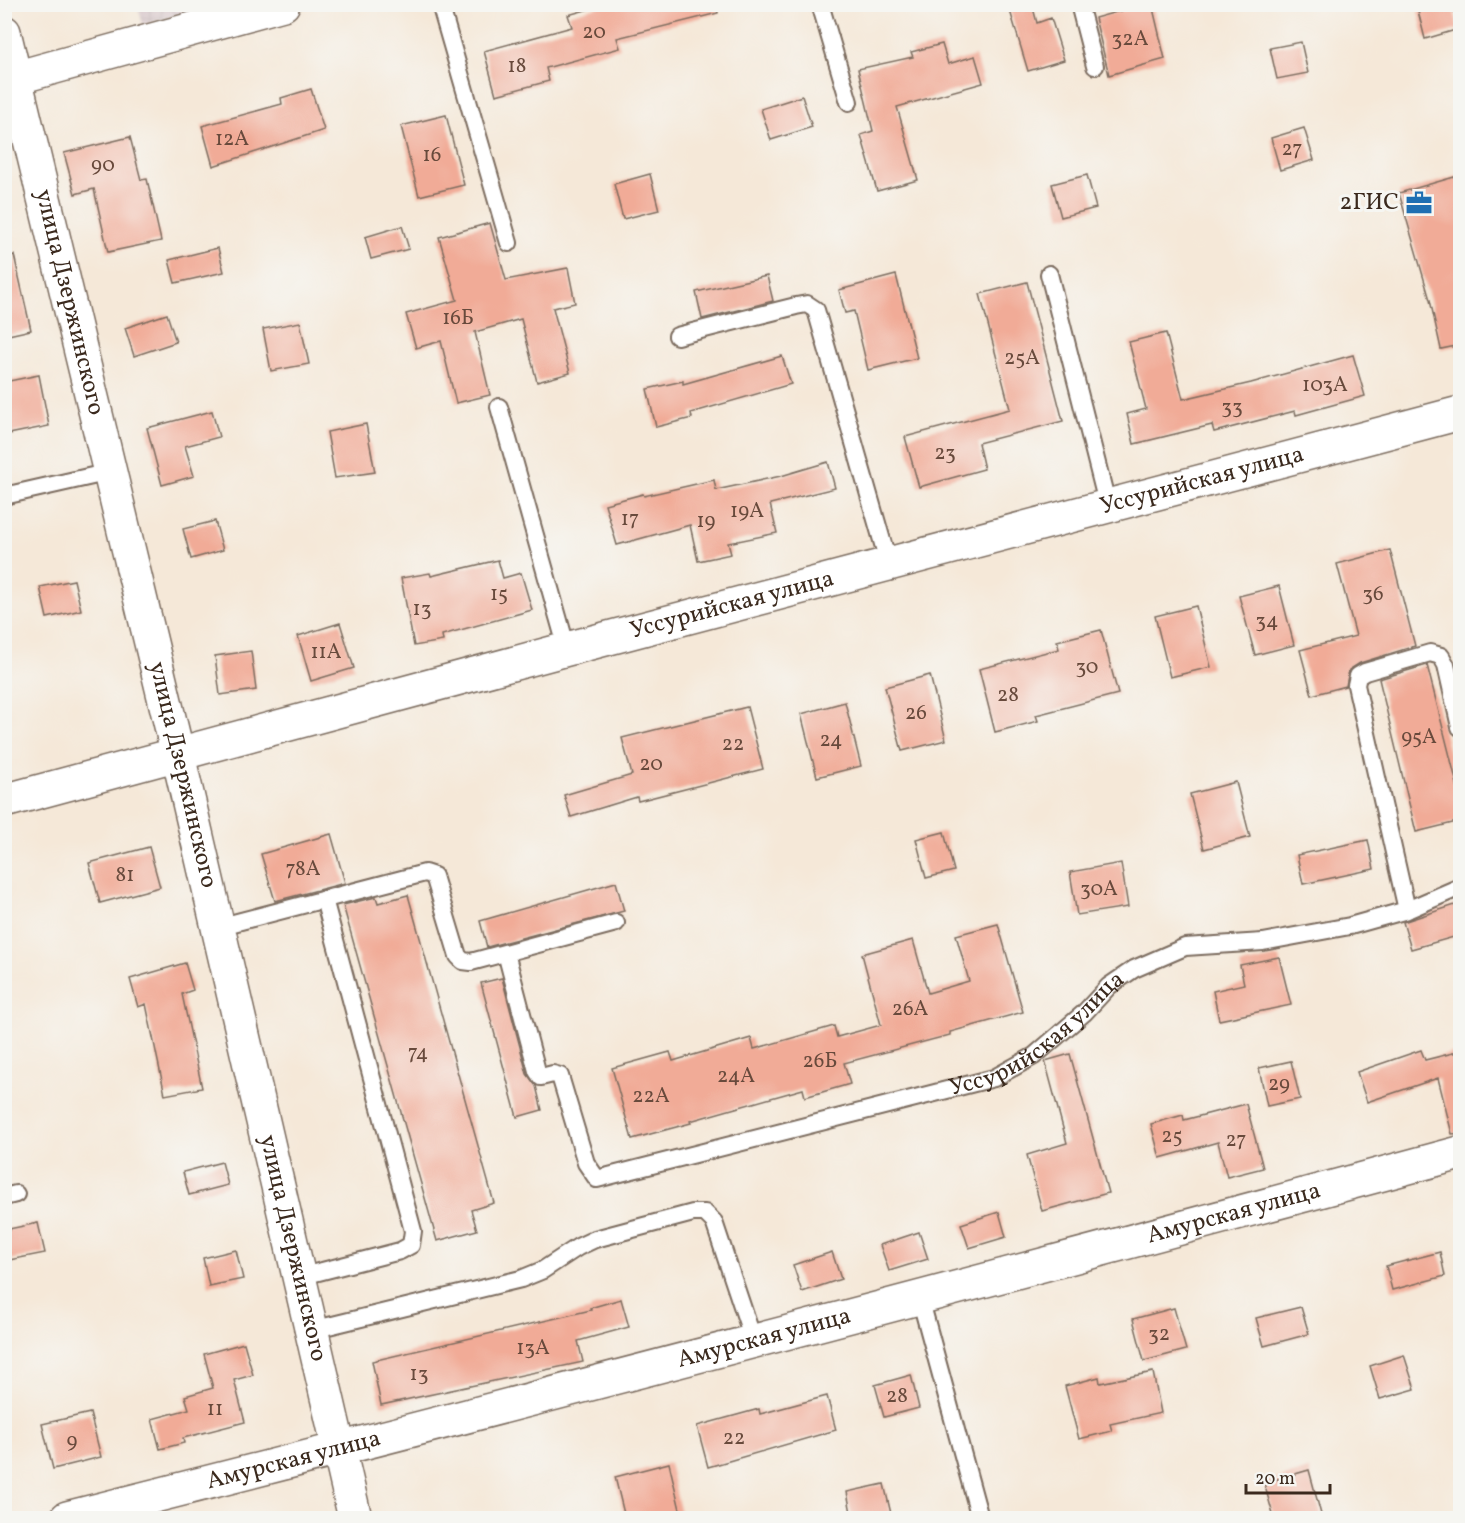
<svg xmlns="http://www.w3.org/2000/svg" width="1465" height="1523" viewBox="0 0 1465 1523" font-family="Vollkorn,serif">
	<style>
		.industrial { fill: url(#industrial-grid) }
		.building { fill: #f1ab97 }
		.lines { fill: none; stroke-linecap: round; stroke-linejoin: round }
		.service-casing { stroke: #7c6c5f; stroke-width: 20 }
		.minor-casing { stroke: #7c6c5f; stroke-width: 36 }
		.service { stroke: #fff; stroke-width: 16 }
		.minor { stroke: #fff; stroke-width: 33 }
		.labels { text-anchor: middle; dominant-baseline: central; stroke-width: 6; stroke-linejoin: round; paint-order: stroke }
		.number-label { font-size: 21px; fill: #684a3c }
		.poi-label { font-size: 24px; fill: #3b2a1e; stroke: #f6f6f2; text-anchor: end }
		.street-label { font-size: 24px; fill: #3b2a1e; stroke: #f6f6f2 }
	</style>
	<defs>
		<pattern id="industrial-grid" width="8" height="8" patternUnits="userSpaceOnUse" patternTransform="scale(1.5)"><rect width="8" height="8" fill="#d2bec3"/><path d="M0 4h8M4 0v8" fill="none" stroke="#b5a3a7"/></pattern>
	</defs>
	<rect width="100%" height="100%" fill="#f6f6f2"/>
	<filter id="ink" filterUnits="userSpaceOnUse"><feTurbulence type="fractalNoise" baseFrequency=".0167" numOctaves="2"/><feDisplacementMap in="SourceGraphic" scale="12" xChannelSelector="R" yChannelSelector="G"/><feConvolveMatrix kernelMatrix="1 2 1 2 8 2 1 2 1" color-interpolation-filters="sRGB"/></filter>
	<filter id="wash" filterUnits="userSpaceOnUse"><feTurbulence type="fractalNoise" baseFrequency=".008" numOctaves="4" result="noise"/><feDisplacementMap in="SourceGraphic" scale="24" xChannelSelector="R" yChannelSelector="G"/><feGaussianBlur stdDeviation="1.35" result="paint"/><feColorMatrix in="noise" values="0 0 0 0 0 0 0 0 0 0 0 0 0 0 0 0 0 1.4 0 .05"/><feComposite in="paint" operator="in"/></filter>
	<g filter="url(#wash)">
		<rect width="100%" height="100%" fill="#f5e8d8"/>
		<!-- industrial -->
		<path class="industrial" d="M138,5V4L216,5L143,25Z"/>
		<g id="blocks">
			<!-- building -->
			<path class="building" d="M607,4H717L718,13L617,38L620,48L546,68L549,81L496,95L484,51L572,27L568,15Z
				M1008,4H1032L1037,23L1051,18L1064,60L1028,71Z
				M1145,4H1152L1165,59L1109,75L1095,18Z
				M1442,4H1452L1459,29L1425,39L1418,11Z
				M1301,42L1308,73L1277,79L1270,48Z
				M942,44L948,64L975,56L983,83L897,107L918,180L877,191L861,135L873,131L858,69L913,57L911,52Z
				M311,89L324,130L213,166L202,126L282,104L281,98Z
				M802,96L812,127L771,140L761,109Z
				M446,115L464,185L419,196L401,126Z
				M1304,128L1314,160L1280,170L1271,138Z
				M130,137L141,180L147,179L161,241L108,252L94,189L75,194L64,153Z
				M650,174L659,210L623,219L614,184Z
				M1087,175L1096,208L1061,217L1052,184Z
				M1461,175V345L1441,349L1430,300L1399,193Z
				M490,223L506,280L568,268L575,303L553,308L570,373L537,382L521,319L475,332L490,395L456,403L441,341L416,348L406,314L457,300L439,237Z
				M402,226L409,249L371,259L365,237Z
				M218,248L224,272L175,283L169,260Z
				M14,255L31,330L4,336V256Z
				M896,275L917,358L868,370L854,311L845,313L839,290Z
				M767,276L773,301L702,319L696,292Z
				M1027,282L1063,421L978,443L984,469L919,487L905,437L1010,409L980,294Z
				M167,314L176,342L134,356L125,328Z
				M300,322L309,364L271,371L263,329Z
				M1166,333L1183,399L1251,383L1353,355L1365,396L1296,415L1295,411L1214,432L1212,425L1134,444L1127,414L1146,409L1129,342Z
				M782,356L791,384L691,413L692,418L656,427L647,389L683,381V384Z
				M39,375L49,426L4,435V382Z
				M212,411L219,437L185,446L194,476L162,485L147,428Z
				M366,424L375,472L335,478L327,432Z
				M828,462L835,488L770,504L777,533L728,543L731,554L698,561L690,525L617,545L605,504L643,494L644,496L714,480L716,490L781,476Z
				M215,521L223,550L191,559L183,529Z
				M1390,550L1415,646L1360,663L1349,670L1346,686L1312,695L1300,650L1356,636L1337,564Z
				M498,560L503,578L521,573L532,610L442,635L443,641L414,646L401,578L430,573L431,576Z
				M74,580L81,610L47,618L40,587Z
				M1279,586L1294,645L1255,655L1239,596Z
				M1196,606L1211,667L1170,677L1155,616Z
				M340,623L354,668L311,681L298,636Z
				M1101,630L1118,694L1036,715L1038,721L995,732L979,669L1059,649L1057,641Z
				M251,651L256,690L220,695L215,656Z
				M1427,665L1461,800V821L1416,832L1379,679Z
				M930,675L946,740L902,751L885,687Z
				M845,702L861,766L817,777L801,714Z
				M747,707L763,769L638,801L637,797L571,817L564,795L632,775L622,738Z
				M1236,782L1250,837L1204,849L1190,794Z
				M944,832L954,871L926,878L916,839Z
				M331,834L345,883L275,901L261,854Z
				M1368,840L1374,869L1303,884L1297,855Z
				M149,847L160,887L100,903L89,863Z
				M1121,863L1128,907L1077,915L1070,872Z
				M616,882L624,911L487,947L480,921Z
				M408,895L494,1203L471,1210L477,1230L437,1241L343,905L376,897L378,903Z
				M1461,903V935L1411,949L1403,922Z
				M998,924L1023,1012L950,1032V1035L844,1063L850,1084L805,1097L803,1089L690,1121L691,1123L632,1139L612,1068L670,1052L673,1061L751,1038L754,1049L834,1026L837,1037L881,1025L862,954L913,940L928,993L969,981L956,935Z
				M1279,957L1291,1005L1219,1020L1213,991L1244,984L1240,965Z
				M185,963L193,990L182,994L202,1088L165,1095L146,1004L138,1007L130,979Z
				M502,978L527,1074L536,1086L542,1110L517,1117L481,983Z
				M1421,1050L1425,1060L1461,1051V1133L1452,1134L1438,1078L1367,1102L1357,1072Z
				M1070,1054L1108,1193L1042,1211L1027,1155L1067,1143L1045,1061Z
				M1291,1061L1300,1099L1267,1106L1259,1068Z
				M1246,1104L1263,1168L1227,1177L1218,1142L1160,1158L1151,1124L1183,1115L1184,1120Z
				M222,1162L228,1185L189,1195L183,1172Z
				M999,1212L1006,1237L969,1248L961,1224Z
				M38,1223L45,1253L4,1261V1230Z
				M919,1232L928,1259L889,1271L880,1245Z
				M236,1250L243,1279L209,1286L203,1258Z
				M832,1252L841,1279L802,1292L793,1265Z
				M1440,1252L1445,1276L1392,1290L1386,1266Z
				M621,1299L629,1327L578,1341L583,1362L381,1405L372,1361L591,1310L590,1308Z
				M1301,1307L1309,1334L1264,1346L1256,1318Z
				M1174,1308L1186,1350L1144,1361L1133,1319Z
				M244,1343L253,1375L234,1380L245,1422L183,1438L184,1443L160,1449L152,1419L189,1409L185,1396L213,1388L204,1354Z
				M1404,1355L1415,1389L1380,1399L1370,1366Z
				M1153,1372L1161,1413L1110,1424L1112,1431L1079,1439L1065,1386L1099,1377L1100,1383Z
				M911,1375L919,1408L884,1417L875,1385Z
				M827,1396L836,1430L708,1467L697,1426L759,1409L760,1414Z
				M90,1413L101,1457L53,1469L42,1424Z
				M669,1463L682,1518H625L615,1477Z
				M1309,1470L1322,1518H1274L1264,1483Z
				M884,1484L892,1518H852L847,1492Z"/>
		</g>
	</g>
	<g filter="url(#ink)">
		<use href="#blocks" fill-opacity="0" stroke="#7c6c5f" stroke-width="1.5"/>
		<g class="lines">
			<!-- service casing -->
			<g class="service-casing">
				<g id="service">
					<path d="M440,4L509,243"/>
					<path d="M820,4L849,102"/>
					<path d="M1079,4L1095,66"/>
					<path d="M1049,274L1108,507"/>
					<path d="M677,336L796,306L807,304L816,310L889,565"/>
					<path d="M499,407L567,649"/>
					<path d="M4,496L110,472"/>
					<path d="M1407,910L1356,685L1358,676L1365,672L1430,653L1441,656L1446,665L1460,727"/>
					<path d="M218,927L425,873L434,876L458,956L463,961L471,962L616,923"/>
					<path id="s1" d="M506,953L537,1071L541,1077L553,1074L560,1076L586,1163L597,1179L994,1078L1034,1056L1084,1013L1109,986L1134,969L1185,947L1263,942L1350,926L1407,910L1460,887"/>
					<path d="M4,1197L16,1194"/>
					<path d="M299,1277L400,1251L411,1245L413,1231L324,899"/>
					<path d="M920,1298L980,1518"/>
					<path d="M312,1330L521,1279L543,1270L578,1247L595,1239L693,1213H705L714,1222L754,1342"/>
				</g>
			</g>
			<!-- minor casing -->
			<g class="minor-casing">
				<g id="minor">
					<path id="s2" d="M4,32L178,755L355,1518"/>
					<path d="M4,81L283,4"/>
					<path id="s3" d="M4,801L567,649L1460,413"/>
					<path id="s4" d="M67,1518C533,1401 997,1278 1460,1153"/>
				</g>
			</g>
			<!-- service -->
			<use href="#service" class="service"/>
			<!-- minor -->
			<use href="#minor" class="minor"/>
		</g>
	</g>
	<!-- icons -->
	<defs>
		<g id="office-bare" transform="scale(2.07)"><path d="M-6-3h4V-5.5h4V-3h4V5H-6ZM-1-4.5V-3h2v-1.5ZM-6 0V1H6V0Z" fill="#1f6fb2" stroke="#f6f6f2" stroke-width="2.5" paint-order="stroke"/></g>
	</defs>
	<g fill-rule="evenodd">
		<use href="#office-bare" x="1419" y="203"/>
	</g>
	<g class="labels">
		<!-- number labels -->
		<g class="number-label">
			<text x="594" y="32">20</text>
			<text x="1130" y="39">32А</text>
			<text x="517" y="66">18</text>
			<text x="232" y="139">12А</text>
			<text x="1292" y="149">27</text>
			<text x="432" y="155">16</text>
			<text x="103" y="165">90</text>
			<text x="458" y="318">16Б</text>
			<text x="1022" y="358">25А</text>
			<text x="1325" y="385">103А</text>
			<text x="1232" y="407">33</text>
			<text x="945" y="453">23</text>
			<text x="747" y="511">19А</text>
			<text x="630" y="519">17</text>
			<text x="706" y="521">19</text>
			<text x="499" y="594">15</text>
			<text x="1373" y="594">36</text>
			<text x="422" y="609">13</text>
			<text x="1267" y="621">34</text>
			<text x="326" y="652">11А</text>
			<text x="1087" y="667">30</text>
			<text x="1008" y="695">28</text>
			<text x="916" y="713">26</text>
			<text x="1419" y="737">95А</text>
			<text x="831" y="740">24</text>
			<text x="733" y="744">22</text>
			<text x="651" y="764">20</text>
			<text x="303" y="869">78А</text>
			<text x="125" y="875">81</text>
			<text x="1099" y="889">30А</text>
			<text x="910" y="1009">26А</text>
			<text x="418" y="1053">74</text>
			<text x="820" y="1061">26Б</text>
			<text x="736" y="1076">24А</text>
			<text x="1279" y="1084">29</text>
			<text x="651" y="1096">22А</text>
			<text x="1172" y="1136">25</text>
			<text x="1236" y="1140">27</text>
			<text x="1159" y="1334">32</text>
			<text x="533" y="1348">13А</text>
			<text x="419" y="1374">13</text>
			<text x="897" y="1396">28</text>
			<text x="215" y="1409">11</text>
			<text x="734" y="1438">22</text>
			<text x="72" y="1441">9</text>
		</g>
		<!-- poi labels -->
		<g class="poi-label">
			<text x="1399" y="203">2ГИС</text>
		</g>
		<!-- street labels -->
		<g class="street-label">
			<text stroke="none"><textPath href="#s2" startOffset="278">улица Дзержинского</textPath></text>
			<text stroke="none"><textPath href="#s3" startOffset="1240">Уссурийская улица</textPath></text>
			<text stroke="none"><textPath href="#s3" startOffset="754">Уссурийская улица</textPath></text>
			<text stroke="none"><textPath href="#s2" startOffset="764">улица Дзержинского</textPath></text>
			<text stroke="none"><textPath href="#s1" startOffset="728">Уссурийская улица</textPath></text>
			<text stroke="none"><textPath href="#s4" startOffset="1206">Амурская улица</textPath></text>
			<text stroke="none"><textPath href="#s2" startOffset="1250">улица Дзержинского</textPath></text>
			<text stroke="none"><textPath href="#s4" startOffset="720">Амурская улица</textPath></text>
			<text stroke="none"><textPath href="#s4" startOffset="234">Амурская улица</textPath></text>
		</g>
	</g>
	<!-- margin -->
	<rect width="1465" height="1523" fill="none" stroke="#f6f6f2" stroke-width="24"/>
	<!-- scale -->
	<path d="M1246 1484v9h84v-9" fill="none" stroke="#3b2a1e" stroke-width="3"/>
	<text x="1255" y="1484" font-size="18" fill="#3b2a1e" stroke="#f6f6f2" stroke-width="4.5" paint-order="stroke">20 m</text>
</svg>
